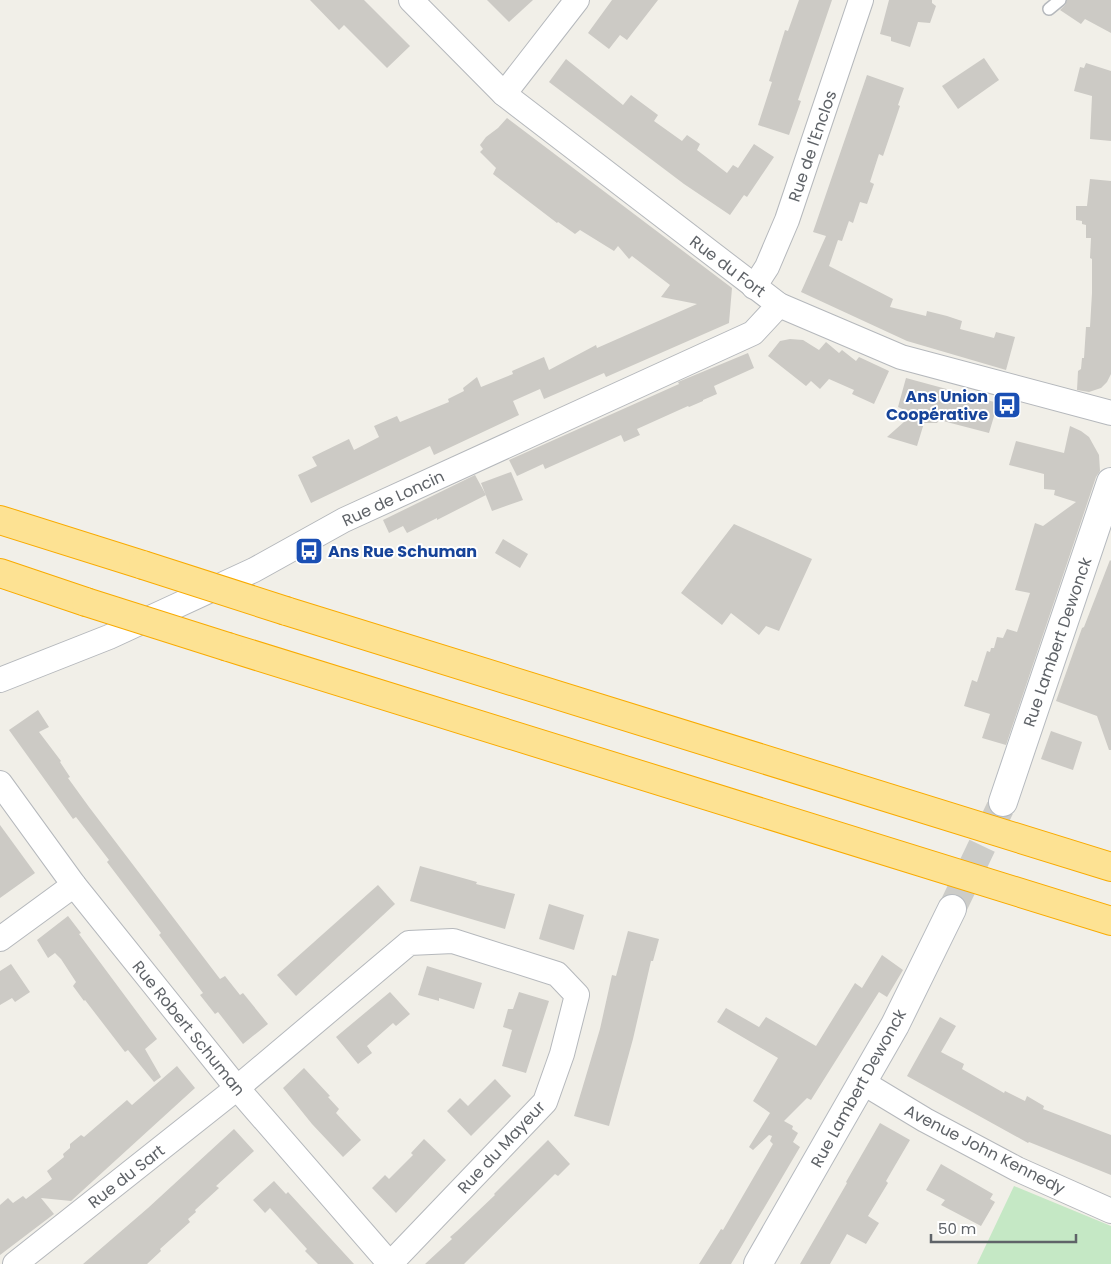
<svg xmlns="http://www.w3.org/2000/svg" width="1111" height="1264" font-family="Poppins,sans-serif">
  <rect width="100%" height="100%" fill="#f1efe8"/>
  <path fill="#c5e8c5" d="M1014 1186 1111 1226V1264H977Z"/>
  <g fill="#cccac5">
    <path d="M310 0H364L410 46 387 68 344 25 339 30Z"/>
    <path d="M487 0H533L509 22Z"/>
    <path d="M612 0H658L627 40 620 35 609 49 588 33Z"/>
    <path d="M799 0H832L798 100 801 101 789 135 758 125 772 82 769 81 785 30 788 31Z"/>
    <path d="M889 0H932V3L936 6 930 23 918 22 910 47 891 41V37L880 34Z"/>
    <path d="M1067 0H1111V33L1085 19 1081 24 1060 10 1065 5Z"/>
    <path d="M984 58 999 80 958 109 942 86Z"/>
    <path d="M566 59 623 105 631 95 658 115 654 121 682 141 687 135 700 144 697 150 727 173 733 165 738 168 754 144 774 157 747 197 744 195 730 215 684 184 549 82Z"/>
    <path d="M1086 63 1111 71V141L1090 139 1092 96 1074 91 1080 67 1084 68Z"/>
    <path d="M867 75 904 88 898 105 900 106 883 156 879 154 870 182 874 184 867 204 860 202 853 223 849 221 842 241 838 240 829 266 893 299 890 307 926 316 927 311 947 316 962 321 960 329 994 338 996 332 1015 337 1006 370 907 341 801 292 826 236 813 232Z"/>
    <path d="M507 118 732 288 729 323 606 377 604 373 544 399 540 389 513 401 519 415 434 455 430 446 311 503 298 475 317 466 312 457 349 439 354 450 379 437 374 426 397 416 400 422 449 402 448 399 464 391 463 388 477 377 481 387 513 374 512 371 544 357 549 370 596 345 597 348 697 304 661 297 670 285 632 256 629 259 618 246 614 251 580 230 575 234 558 222 557 223 493 174 496 168 480 152 483 149 480 145 486 137 498 128Z"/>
    <path d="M1090 179 1111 181V374L1107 382 1101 388 1089 392 1077 390 1078 371 1081 369 1082 358H1084L1086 327H1090L1092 293V259L1090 258 1091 238H1086V225L1082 224V221L1076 220V206H1087Z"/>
    <path d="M790 339 803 340 819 350 826 342 839 353 842 350 856 361 859 357 889 371 874 404 852 394 854 390 829 379 820 389 811 381 806 386 768 356 780 341Z"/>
    <path d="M748 353 754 368 714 386 717 394 703 400V401L689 407 688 406 637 429 640 435 624 442 621 435 545 469 543 464 517 476 509 460 679 384 678 382Z"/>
    <path d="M906 378 998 403 989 433 939 420 937 423H924L917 446 887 437 913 414 898 407Z"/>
    <path d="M1070 426 1081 431 1089 437 1099 455 1100 471 1096 477 1006 745 982 738 990 714 964 706 972 680 977 682 987 651 990 652 991 648H994L997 637 1003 638 1007 629 1017 632 1030 593 1015 590 1035 523 1043 526 1076 502 1054 495 1055 490 1044 489V474L1009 465 1016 441 1064 453Z"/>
    <path d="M511 472 523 500 492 511 481 483Z"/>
    <path d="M475 475 486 495 437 520V518L407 533 403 526 389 533 383 520Z"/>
    <path d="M734 524 812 559 779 631 766 626 759 635 731 613 722 625 681 593Z"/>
    <path d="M503 539 528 554 520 568 495 553Z"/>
    <path d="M1110 560 1111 561V750H1109L1097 716 1056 701 1082 628 1084 627Z"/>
    <path d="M38 710 49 727 39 732 61 761 60 762 70 777 68 778 89 807 220 979 225 976 240 995 243 993 268 1024 243 1044 218 1012 215 1014 200 995 203 993 159 935 161 933 107 862 109 860 76 817 73 819 9 730Z"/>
    <path d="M1051 731 1082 742 1073 770 1041 759Z"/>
    <path d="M0 825 35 873 0 898Z"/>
    <path d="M420 866 477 882 476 884 515 894 505 929 410 901Z"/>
    <path d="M378 885 395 904 296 996 277 975Z"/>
    <path d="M549 904 584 915 574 950 539 939Z"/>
    <path d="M68 916 81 933 79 934 157 1039 145 1049 161 1077 154 1082 128 1050 125 1052 85 1000 84 1001 73 986 76 982 61 959 55 953 48 958 37 940Z"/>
    <path d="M628 931 659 939 653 961H651L633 1039 609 1126 574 1116 600 1029 612 975 616 976Z"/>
    <path d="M882 955 903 970 887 997 879 992 811 1100 807 1098 784 1121 793 1126 792 1129 798 1133 793 1142 800 1147 744 1242 731 1264H699L721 1229 723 1230 773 1144 770 1141 772 1136 769 1135 753 1150 749 1147 770 1113 753 1101 778 1058 717 1022 726 1008 759 1027 766 1017 816 1046 855 983 862 988Z"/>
    <path d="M11 964 30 992 15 1002 12 998 0 1005V971Z"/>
    <path d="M427 966 482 983 474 1009 439 998V1001L418 995Z"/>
    <path d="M390 992 410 1014 396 1026 393 1023 367 1046 372 1053 358 1064 336 1037Z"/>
    <path d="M519 992 549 1001 526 1073 502 1066 512 1030 503 1027 508 1009H513Z"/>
    <path d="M940 1017 956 1026 941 1052 964 1064 962 1069 1004 1093 1005 1091 1025 1101 1027 1096 1044 1106 1043 1109 1111 1135V1175L1029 1142 1028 1143 907 1076Z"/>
    <path d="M177 1066 195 1088 71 1201 41 1198 54 1214 0 1255V1205L8 1198 13 1203 23 1196 26 1199 52 1179 47 1171 64 1157 63 1154 70 1148V1144L81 1135 84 1137 127 1100 132 1105Z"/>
    <path d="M304 1068 330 1096 328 1097 339 1109 336 1113 361 1140 343 1157 312 1124 283 1088Z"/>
    <path d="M495 1079 511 1096 471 1136 447 1111 460 1098 468 1106Z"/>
    <path d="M880 1123 910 1140 886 1181 888 1183 868 1216 879 1223 866 1244 847 1234 830 1264H800L847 1183 846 1182Z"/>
    <path d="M234 1129 254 1151 216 1186 219 1188 195 1210 196 1212 188 1219 190 1222 160 1249 161 1251 147 1264H83L148 1208Z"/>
    <path d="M424 1139 446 1160 396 1213 372 1188 385 1175 389 1179 413 1155 411 1153Z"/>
    <path d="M548 1140 570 1164 558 1176 555 1174 464 1264H425L452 1239 450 1237 457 1231 495 1195 494 1194Z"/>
    <path d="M941 1164 993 1194 990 1199 995 1202 981 1226 941 1205 945 1200 926 1190Z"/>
    <path d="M274 1181 286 1194 288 1192 354 1264H318L305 1251 307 1249 270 1208 265 1213 253 1200Z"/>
  </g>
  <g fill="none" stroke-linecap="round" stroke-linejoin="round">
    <path stroke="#ccccc8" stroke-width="28" stroke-dasharray="28 14" stroke-linecap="butt" d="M952 909 1003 802"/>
    <defs>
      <path id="lane" d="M1049 9 1060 0"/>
      <g id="street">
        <path d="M411 0 504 94 779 305 901 357 1111 413"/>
        <path d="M504 94 577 0"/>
        <path d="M754 287 767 267 787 220 861 0"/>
        <path d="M0 680 109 637 254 570 344 520 753 333 779 305"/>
        <path d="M0 783 74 885 237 1088 390 1264"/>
        <path d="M0 939 74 885"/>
        <path d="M862 1082 925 1120 1017 1169 1111 1211"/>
        <path d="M15 1264 237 1088 409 943 453 941 557 974 577 995 562 1054 545 1102 390 1264"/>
      </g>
      <g id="secondary">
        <path d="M1003 802 1111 482"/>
        <path d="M758 1264 895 1025 952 909"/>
      </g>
      <g id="highway">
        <path d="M0 520 143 565"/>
        <path d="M0 573 86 602"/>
        <path d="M286 611 1111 867"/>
        <path d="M228 647 1111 921"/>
      </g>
    </defs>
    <use href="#lane" stroke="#b5b8bc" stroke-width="14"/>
    <use href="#street" stroke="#b5b8bc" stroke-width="26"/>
    <use href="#secondary" stroke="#b6babf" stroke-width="30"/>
    <use href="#highway" stroke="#f9ab00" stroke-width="30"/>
    <use href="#lane" stroke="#fff" stroke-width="11"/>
    <use href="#street" stroke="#fff" stroke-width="24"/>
    <use href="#secondary" stroke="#fff" stroke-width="28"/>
    <use href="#highway" stroke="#fde293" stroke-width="28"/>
    <defs>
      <g id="highway-bridge">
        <path d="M143 565 286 611"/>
        <path d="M86 602 228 647"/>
      </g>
    </defs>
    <use href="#highway-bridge" stroke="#f9ab00" stroke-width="30" stroke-linecap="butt"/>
    <use href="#highway-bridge" stroke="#fde293" stroke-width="28"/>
  </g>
  <defs>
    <symbol id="bus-square" viewBox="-11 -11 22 22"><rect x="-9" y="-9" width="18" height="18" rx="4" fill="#1a4fb4" stroke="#fff"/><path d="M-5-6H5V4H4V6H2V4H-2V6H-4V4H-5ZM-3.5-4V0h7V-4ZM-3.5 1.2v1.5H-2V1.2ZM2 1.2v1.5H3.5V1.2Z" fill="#fff"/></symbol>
  </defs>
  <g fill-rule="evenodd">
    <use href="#bus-square" x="991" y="389" width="32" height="32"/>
    <use href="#bus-square" x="293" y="535" width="32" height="32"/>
  </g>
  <g text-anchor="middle" stroke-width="4" stroke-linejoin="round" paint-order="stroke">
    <g font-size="16" fill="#5f6368" stroke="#fff">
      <text transform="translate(812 146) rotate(-71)" y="6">Rue de l'Enclos</text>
      <text transform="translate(728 266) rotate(37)" y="6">Rue du Fort</text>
      <text transform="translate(393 498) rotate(-25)" y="6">Rue de Loncin</text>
      <text transform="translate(1057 642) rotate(-71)" y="6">Rue Lambert Dewonck</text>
      <text transform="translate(189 1028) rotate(51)" y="6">Rue Robert Schuman</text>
      <text transform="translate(858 1088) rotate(-61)" y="6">Rue Lambert Dewonck</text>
      <text transform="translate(501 1147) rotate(-47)" y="6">Rue du Mayeur</text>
      <text transform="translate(985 1149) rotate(27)" y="6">Avenue John Kennedy</text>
      <text transform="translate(126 1176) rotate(-38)" y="6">Rue du Sart</text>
    </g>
    <g font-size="16" font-weight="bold" fill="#164399" stroke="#fff" text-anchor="end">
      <text x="988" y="402">Ans Union<tspan x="988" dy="18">Coopérative</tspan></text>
      <text x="328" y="557" text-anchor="start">Ans Rue Schuman</text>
    </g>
  </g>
  <path d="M931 1234v8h145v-8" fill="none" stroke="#5f6368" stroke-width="2.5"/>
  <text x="938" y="1234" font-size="15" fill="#5f6368" stroke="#ffffff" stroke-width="4" paint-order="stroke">50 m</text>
</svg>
